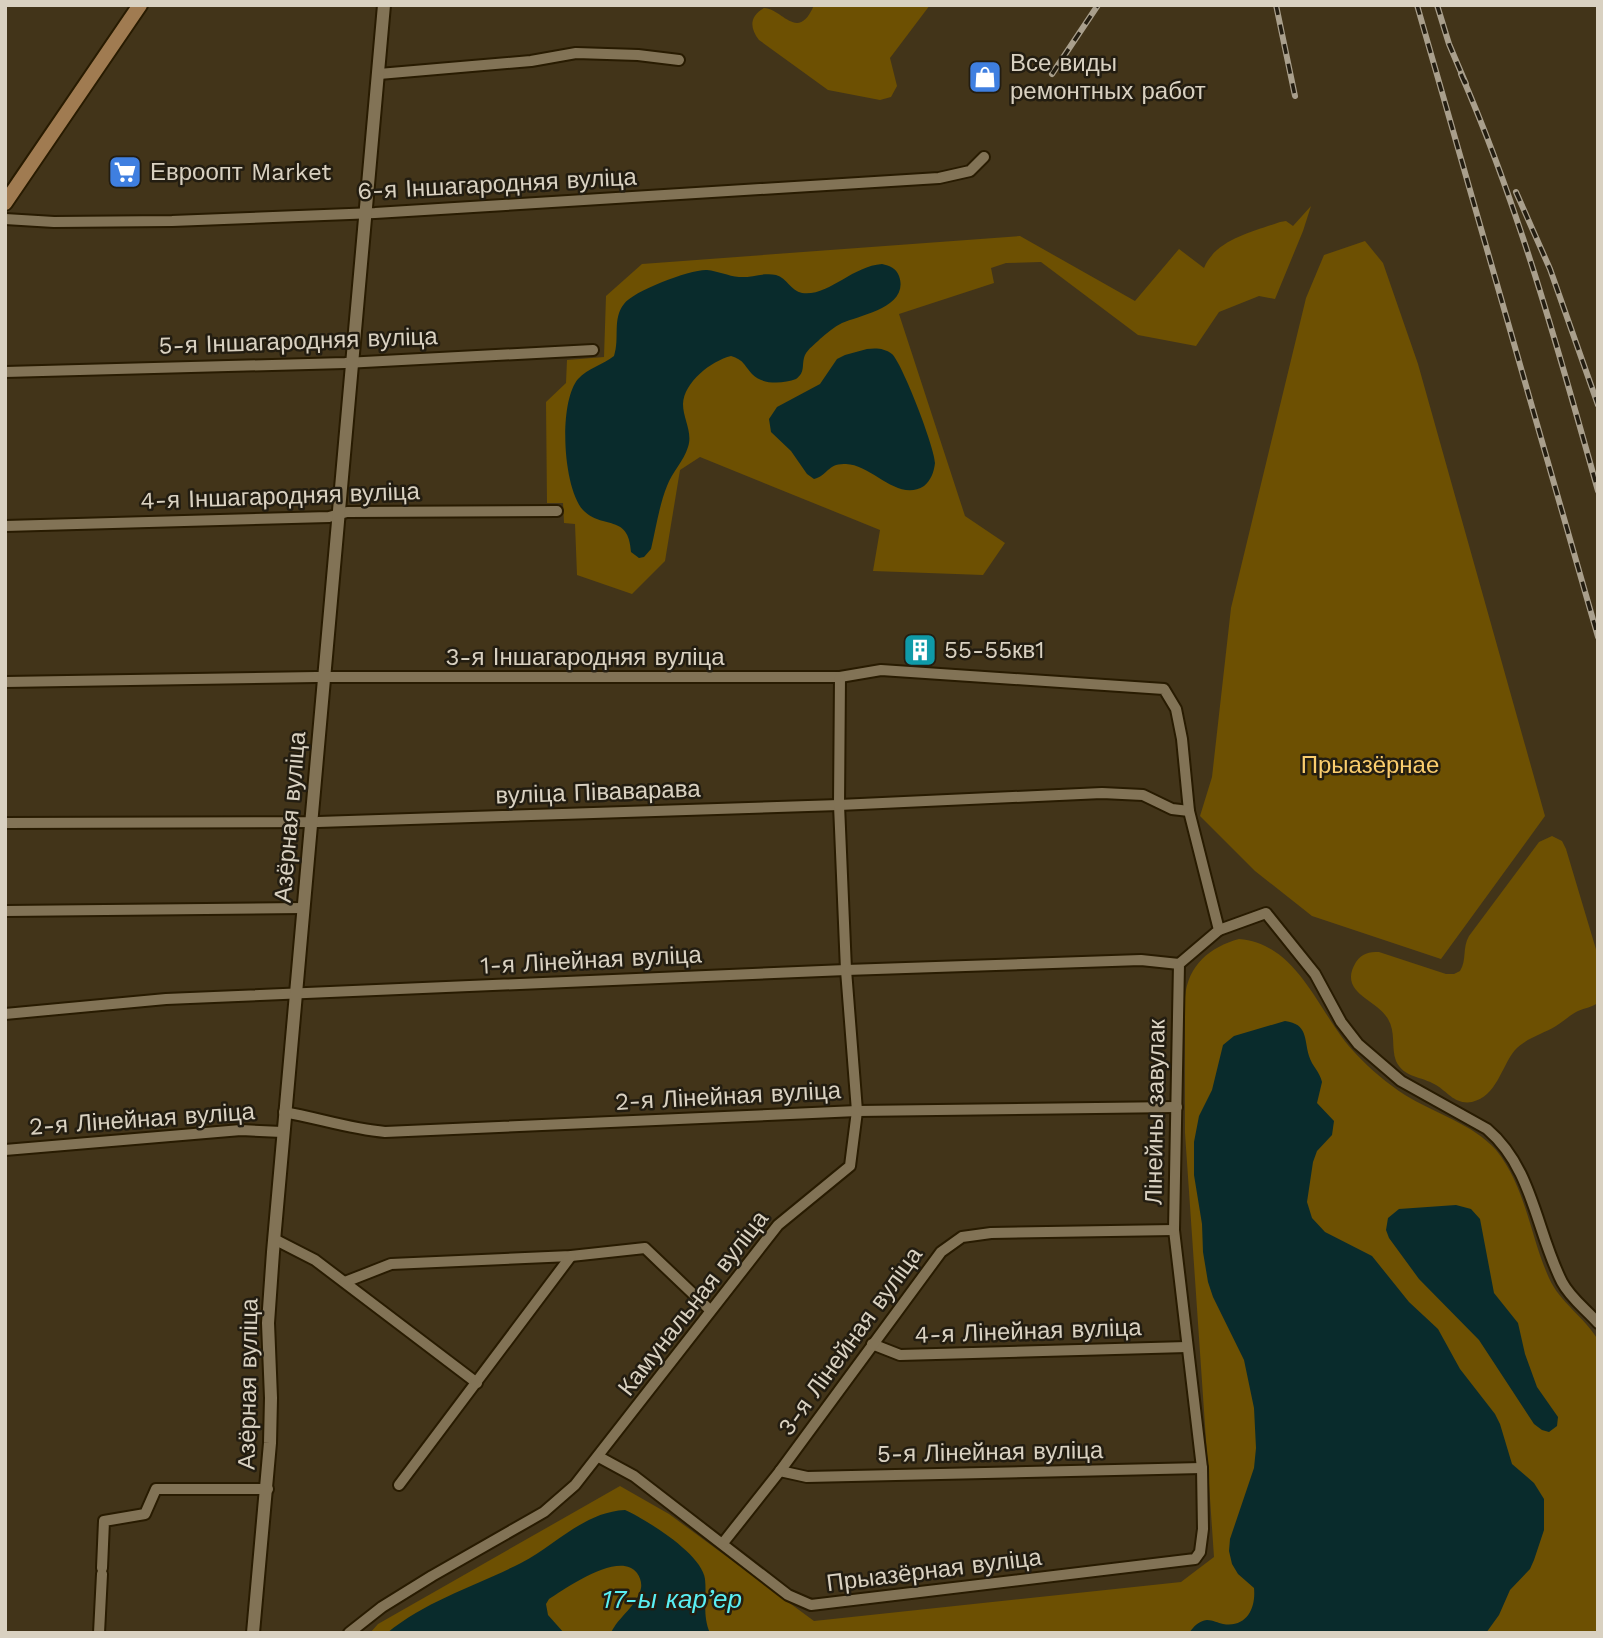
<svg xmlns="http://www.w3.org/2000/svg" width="1603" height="1638" font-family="'Work Sans',sans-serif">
  <rect width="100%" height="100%" fill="#423419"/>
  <g fill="#6d5002">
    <path d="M814 5H930L890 58 897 86 891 97 880 100 828 90 759 40C749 27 750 16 764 8 783 9 798 43 814 5Z"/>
    <path d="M1311 206 1303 231 1275 299 1259 296 1219 312 1196 346 1138 335 1041 262 1006 263 991 268 994 283 899 314 965 516 1005 543 983 575 873 571 880 530 700 457 680 470 665 561 632 594 577 575 575 524 564 523 563 503H547L546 402 566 383 567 360 604 357 606 296 642 264 1020 236 1135 301 1179 249 1204 268C1216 239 1253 232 1280 222L1286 221 1293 226Z"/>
    <path d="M1365 241 1383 263 1418 364 1545 816 1441 959 1312 916 1255 871 1200 816 1212 777 1231 608 1306 298 1324 255Z"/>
    <path d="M1552 836 1562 841 1566 849 1598 956V1003C1592 1007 1585 1008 1578 1011 1570 1015 1564 1021 1556 1026 1543 1034 1526 1038 1515 1050 1501 1067 1497 1096 1472 1102 1455 1105 1448 1092 1436 1085 1421 1076 1404 1078 1396 1061 1391 1048 1396 1032 1388 1019 1377 999 1337 993 1356 962 1362 953 1369 952 1379 952L1446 974H1454L1460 971C1467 960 1462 948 1469 936L1539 842Z"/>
    <path d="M1239 939C1300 944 1319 1016 1356 1054 1370 1069 1388 1084 1405 1095 1434 1113 1473 1124 1496 1150 1526 1187 1530 1236 1549 1278 1560 1303 1584 1316 1598 1340V1633H370L378 1624 620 1486 669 1514 814 1621 1181 1582 1214 1557 1185 1133V997C1188 965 1210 947 1239 939Z"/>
  </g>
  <g fill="#092b2c">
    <path d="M882 264C890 266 896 268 899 276 910 307 860 315 842 323 834 327 827 333 820 339 815 344 808 349 805 355 801 365 806 372 796 379 783 384 762 385 752 374 744 365 744 360 731 356 711 361 684 382 683 404 683 419 693 432 688 447 684 461 672 472 667 486 659 506 656 528 651 549L644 557 639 558 631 552C629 513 602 530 583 510 563 488 558 403 578 379 588 368 603 365 614 356 620 338 612 319 624 304 633 291 691 269 707 270 718 271 728 276 739 277 751 278 764 272 776 275 787 278 791 291 802 293 828 297 852 266 882 264Z"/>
    <path d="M867 349C876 348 884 348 892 354 902 363 935 448 935 463 934 472 931 480 924 486 898 503 873 465 846 464 827 463 829 475 814 479L807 474 791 451 771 432 769 419 777 407 820 384 837 359 845 355Z"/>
    <path d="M1285 1021C1308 1024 1304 1039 1309 1056 1312 1066 1320 1072 1322 1082L1317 1103 1334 1121 1332 1135 1317 1151 1313 1162 1307 1202 1312 1218 1325 1232 1372 1256 1409 1302 1438 1329 1460 1369 1495 1414 1500 1424 1512 1464 1534 1483 1544 1499V1530L1534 1560 1530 1569 1510 1590 1499 1615 1486 1633H1189C1194 1626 1199 1621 1207 1620 1213 1620 1218 1623 1223 1624 1247 1628 1256 1608 1254 1588L1238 1574 1232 1564 1229 1551 1230 1539 1254 1468 1256 1448 1254 1408 1244 1360 1213 1297 1208 1282 1203 1252 1202 1224 1194 1175V1142L1199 1116 1212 1090 1223 1045 1234 1036Z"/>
    <path d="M1456 1205 1471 1209 1480 1219 1494 1293 1518 1323 1525 1354 1537 1387 1558 1417 1557 1426 1549 1432 1542 1430 1534 1424 1479 1340 1419 1279 1389 1238 1386 1230 1388 1218 1399 1209Z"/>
    <path d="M625 1510C647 1520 702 1554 705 1579 707 1598 702 1615 710 1633H611C618 1617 638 1605 641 1588 642 1583 640 1577 637 1573 620 1550 566 1588 549 1599L546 1604 548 1615 564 1633H387C427 1600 476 1586 521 1563 556 1545 584 1512 625 1510Z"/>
  </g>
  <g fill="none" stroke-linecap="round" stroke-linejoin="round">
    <defs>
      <g id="minor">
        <path d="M379 74 531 61 576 53 638 55 679 60"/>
        <path d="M5 219 54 222 172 221 375 213 939 178 970 171 984 157"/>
        <path d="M5 372 345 363 593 350"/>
        <path d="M5 526 329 517 347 512 557 511"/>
        <path d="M5 682 316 677H840L881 670 1164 689 1176 709 1182 739 1189 811 1219 930 1179 964 1174 1230 1202 1468 1203 1529 1200 1552 1195 1559 811 1605 788 1595 634 1476 599 1457"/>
        <path d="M5 823 318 822 839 805 1102 793 1143 795 1172 809 1189 811"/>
        <path d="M5 911 303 908"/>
        <path d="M1219 930 1266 913 1315 974 1341 1022 1358 1044 1401 1081 1487 1129C1533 1168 1536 1231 1562 1282 1571 1299 1586 1309 1598 1323"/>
        <path d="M5 1014 166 999 846 970 1141 960 1179 964"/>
        <path d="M284 1112C318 1118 350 1129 385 1132L857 1111 1177 1107"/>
        <path d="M5 1150 241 1130 282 1132"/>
        <path d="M274 1239 315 1260 477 1383"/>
        <path d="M345 1282 391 1264 571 1256 645 1248 710 1310"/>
        <path d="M872 1344 900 1355 1187 1347"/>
        <path d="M780 1471 807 1477 1202 1468"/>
        <path d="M399 1485 571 1256"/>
        <path d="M723 1543 780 1471 941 1252 962 1237 991 1233 1174 1230"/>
        <path d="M102 1568 104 1521 145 1514 156 1489H268"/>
        <path d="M99 1633 102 1574"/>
        <path d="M349 1633 382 1607 432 1576 544 1512 575 1485 778 1225 850 1166 857 1111 846 970 839 805 840 677"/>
      </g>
      <path id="tertiary" d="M253 1633 270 1443 271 1398 268 1323 273 1252 384 5"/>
      <path id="secondary" d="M5 203 140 5"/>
    </defs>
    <use href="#minor" stroke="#281b01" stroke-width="14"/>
    <use href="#tertiary" stroke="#281b01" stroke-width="16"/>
    <use href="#secondary" stroke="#281b01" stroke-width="18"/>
    <use href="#minor" stroke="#827356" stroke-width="10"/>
    <use href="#tertiary" stroke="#827356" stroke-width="12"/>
    <use href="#secondary" stroke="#a07b51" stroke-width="14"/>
    <defs>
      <g id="rail">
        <path d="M1276 5 1295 96"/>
        <path d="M1417 5 1598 637"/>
        <path d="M1437 5 1449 44 1466 84"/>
        <path d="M1052 74 1098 5"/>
        <path d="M1461 74C1519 207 1559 352 1598 491"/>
        <path d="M1516 192 1550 269 1598 405"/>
      </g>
    </defs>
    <use href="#rail" stroke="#a99f8c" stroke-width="6"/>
    <use href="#rail" stroke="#231d11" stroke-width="3.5" stroke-dasharray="10" stroke-linecap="butt"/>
  </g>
  <defs>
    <symbol id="shop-square" viewBox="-11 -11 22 22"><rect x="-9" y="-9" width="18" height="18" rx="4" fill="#3f7fe0" stroke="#231d11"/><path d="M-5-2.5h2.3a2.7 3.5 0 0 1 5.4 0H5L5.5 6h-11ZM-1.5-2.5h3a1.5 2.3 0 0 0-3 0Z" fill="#fff"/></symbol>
    <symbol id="supermarket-square" viewBox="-11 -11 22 22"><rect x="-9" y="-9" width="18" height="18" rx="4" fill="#3f7fe0" stroke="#231d11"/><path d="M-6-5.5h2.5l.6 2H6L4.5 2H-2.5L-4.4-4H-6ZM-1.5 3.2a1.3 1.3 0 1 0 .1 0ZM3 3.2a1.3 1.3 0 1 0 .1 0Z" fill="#fff"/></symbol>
    <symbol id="building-square" viewBox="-11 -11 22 22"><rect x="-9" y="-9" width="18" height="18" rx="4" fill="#0f9aa8" stroke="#231d11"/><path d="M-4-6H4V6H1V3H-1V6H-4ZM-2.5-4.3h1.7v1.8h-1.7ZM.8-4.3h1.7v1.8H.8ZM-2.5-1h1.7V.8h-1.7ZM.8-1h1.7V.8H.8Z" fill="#fff"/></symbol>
  </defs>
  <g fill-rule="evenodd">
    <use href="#shop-square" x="966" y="58" width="38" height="38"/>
    <use href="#supermarket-square" x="106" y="153" width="38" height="38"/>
    <use href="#building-square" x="901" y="631" width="38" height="38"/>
  </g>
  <g text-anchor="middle" stroke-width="5" stroke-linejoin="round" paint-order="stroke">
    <g font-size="24" fill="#d9d1c1" stroke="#231d11" text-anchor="start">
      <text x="1010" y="71">Все виды<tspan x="1010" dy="28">ремонтных работ</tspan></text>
      <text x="150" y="180">Евроопт Market</text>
      <text x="944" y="658">55-55кв1</text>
    </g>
    <g font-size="24" fill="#d9d1c1" stroke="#231d11">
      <text transform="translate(497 184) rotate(-3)" y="8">6-я Іншагародняя вуліца</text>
      <text transform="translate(298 341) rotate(-2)" y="8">5-я Іншагародняя вуліца</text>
      <text transform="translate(280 496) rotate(-2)" y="8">4-я Іншагародняя вуліца</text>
      <text x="585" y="665">3-я Іншагародняя вуліца</text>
      <text transform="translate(598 792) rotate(-2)" y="8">вуліца Піваварава</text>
      <text transform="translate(290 817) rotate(-85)" y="8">Азёрная вуліца</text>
      <text transform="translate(591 960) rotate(-3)" y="8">1-я Лінейная вуліца</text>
      <text transform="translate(728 1096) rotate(-3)" y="8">2-я Лінейная вуліца</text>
      <text transform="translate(1155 1112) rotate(-89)" y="8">Лінейны завулак</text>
      <text transform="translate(142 1119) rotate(-4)" y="8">2-я Лінейная вуліца</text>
      <text transform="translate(693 1303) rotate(-52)" y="8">Камунальная вуліца</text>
      <text transform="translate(1028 1331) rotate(-2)" y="8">4-я Лінейная вуліца</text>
      <text transform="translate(850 1341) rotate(-54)" y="8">3-я Лінейная вуліца</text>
      <text transform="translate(248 1384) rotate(-89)" y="8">Азёрная вуліца</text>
      <text transform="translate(990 1452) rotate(-1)" y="8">5-я Лінейная вуліца</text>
      <text transform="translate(934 1570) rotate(-7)" y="8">Прыазёрная вуліца</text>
    </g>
    <g font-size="24" fill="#fbcd6d" stroke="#231d11">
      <text x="1370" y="773">Прыазёрнае</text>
    </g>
    <g font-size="26" font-style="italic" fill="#59eff3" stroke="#231d11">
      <text x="672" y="1608">17-ы кар’ер</text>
    </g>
  </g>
  <rect width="1603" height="1638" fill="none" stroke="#d9d1c1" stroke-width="14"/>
</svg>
